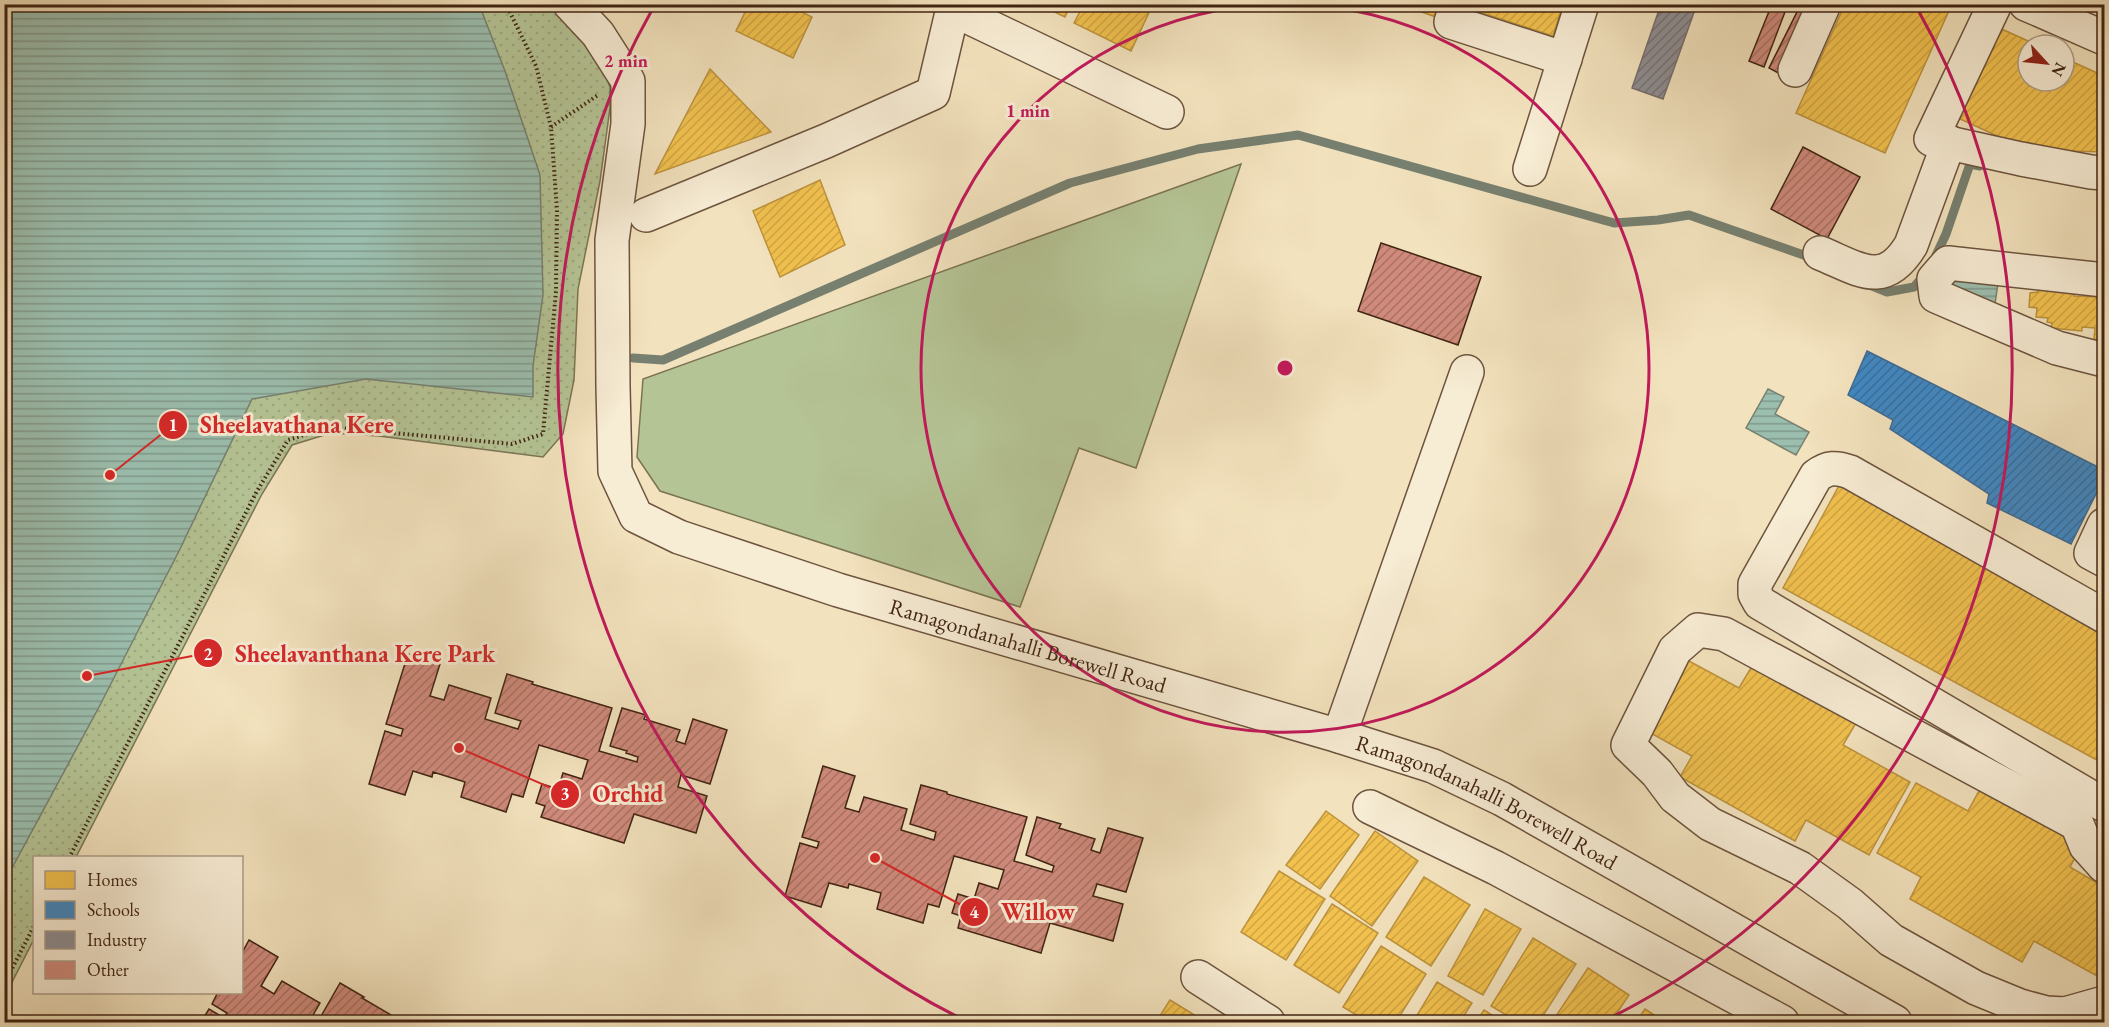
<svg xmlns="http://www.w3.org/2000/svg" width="2109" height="1027" font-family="'EB Garamond',serif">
  <defs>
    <pattern id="park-dots" width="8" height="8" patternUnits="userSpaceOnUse" patternTransform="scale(1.5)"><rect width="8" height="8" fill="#b5c495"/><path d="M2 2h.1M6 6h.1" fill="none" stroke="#9da880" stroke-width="1.8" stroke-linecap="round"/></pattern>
    <pattern id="water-rules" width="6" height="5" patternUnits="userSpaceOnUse" patternTransform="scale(1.5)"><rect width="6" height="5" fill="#9bbeae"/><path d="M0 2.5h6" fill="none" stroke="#809a8c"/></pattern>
    <pattern id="homes-hatch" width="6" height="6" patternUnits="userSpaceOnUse" patternTransform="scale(1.5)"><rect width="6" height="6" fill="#f2c14e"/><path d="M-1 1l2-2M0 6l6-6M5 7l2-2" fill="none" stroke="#d1a643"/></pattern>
    <pattern id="schools-hatch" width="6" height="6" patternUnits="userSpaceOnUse" patternTransform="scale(1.5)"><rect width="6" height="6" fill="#3f88c5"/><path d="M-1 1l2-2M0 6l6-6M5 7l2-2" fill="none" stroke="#366f9f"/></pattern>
    <pattern id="industry-hatch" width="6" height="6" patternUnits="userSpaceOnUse" patternTransform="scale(1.5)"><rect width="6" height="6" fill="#8d8d92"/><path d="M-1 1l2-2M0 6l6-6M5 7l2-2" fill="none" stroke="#757376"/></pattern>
    <pattern id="building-hatch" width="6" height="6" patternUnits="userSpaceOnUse" patternTransform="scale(1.5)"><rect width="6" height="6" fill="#cf8a7b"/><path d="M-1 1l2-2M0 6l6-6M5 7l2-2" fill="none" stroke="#aa7164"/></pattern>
  </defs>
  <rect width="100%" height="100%" fill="#f2e2bd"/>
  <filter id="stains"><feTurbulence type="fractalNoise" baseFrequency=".00333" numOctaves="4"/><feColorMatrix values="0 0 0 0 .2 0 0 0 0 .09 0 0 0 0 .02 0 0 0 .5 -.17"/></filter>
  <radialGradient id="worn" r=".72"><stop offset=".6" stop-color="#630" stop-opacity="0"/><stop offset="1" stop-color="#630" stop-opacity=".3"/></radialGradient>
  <path fill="#b5c495" stroke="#7b7454" stroke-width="1.5" d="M1241 164 1136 468 1079 448 1020 607 660 491 637 457 643 379Z"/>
  <path fill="url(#park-dots)" stroke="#7b7454" stroke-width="1.5" d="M5 5H554L596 51 610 87V108L600 181 578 289 574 380 563 434 543 457 379 436 331 433 292 445 262 494 76 857 34 858V939L5 996Z"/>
  <g fill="url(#water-rules)" stroke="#778070" stroke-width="1.5">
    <path d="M5 4 477 5 482 12 505 71 540 175 543 295 533 366V397L366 379 252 399 179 551 99 707 5 881Z"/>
    <path d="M1953 270 1999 276 1995 304 1950 298Z"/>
    <path d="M1768 389 1784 397 1775 414 1809 432 1796 455 1746 428Z"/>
  </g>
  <g fill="url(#homes-hatch)" stroke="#bd923c" stroke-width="1.5">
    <path d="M749 4H786L812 17 793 58 736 31Z"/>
    <path d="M1038 4H1071L1065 17Z"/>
    <path d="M1084 4H1153L1131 51 1074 23Z"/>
    <path d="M1398 4H1444L1439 18Z"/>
    <path d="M1468 4H1563L1553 36 1467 8Z"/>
    <path d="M1845 4H1952L1885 153 1796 113Z"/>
    <path d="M1995 26 2037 45H2028V81H2064V58L2104 76V152L2028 150 1949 114Z"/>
    <path d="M710 69 771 132 655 174Z"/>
    <path d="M820 180 845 245 780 277 753 211Z"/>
    <path d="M2038 289 2074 293V296L2104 297V340L2094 339 2095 328 2082 327V331L2051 328 2052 323 2047 322 2048 318 2036 317 2037 308 2029 307 2030 293 2038 292Z"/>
    <path d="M1840 484 2104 629V764L1783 588Z"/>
    <path d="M1687 660 1739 688 1752 666 1856 723 1843 745 1910 782 1869 855 1806 820 1795 841 1680 777 1692 756 1647 731Z"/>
    <path d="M1916 783 1968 811 1980 789 2082 846 2070 867 2104 887V962L2097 976 2034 941 2022 962 1910 899 1921 877 1877 853Z"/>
    <path d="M1326 811 1359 835 1320 889 1286 865Z"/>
    <path d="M1375 831 1418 861 1372 926 1330 896Z"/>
    <path d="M1279 871 1325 899 1286 960 1241 932Z"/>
    <path d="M1424 877 1470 905 1431 966 1386 937Z"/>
    <path d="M1332 904 1378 933 1339 993 1294 965Z"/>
    <path d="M1485 909 1521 929 1483 995 1448 976Z"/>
    <path d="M1533 938 1576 964 1539 1022H1518L1491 1006Z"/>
    <path d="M1381 946 1426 974 1396 1022H1368L1343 1007Z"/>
    <path d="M1588 968 1629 995 1611 1022H1552Z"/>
    <path d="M1437 982 1472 1003 1460 1022H1413Z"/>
    <path d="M1170 1000 1201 1019 1199 1022H1156Z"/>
    <path d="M1645 1009 1665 1022H1636Z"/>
    <path d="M1484 1010 1503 1022H1476Z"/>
  </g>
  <path fill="url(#schools-hatch)" stroke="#406a90" stroke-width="1.5" d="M1867 351 2104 470V478L2071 544 1987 503 1989 494 1890 429 1893 420 1848 395Z"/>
  <path fill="url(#industry-hatch)" stroke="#766e6c" stroke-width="1.5" d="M1661 4H1697L1663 99 1632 88Z"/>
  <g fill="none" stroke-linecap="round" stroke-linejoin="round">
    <g stroke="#778070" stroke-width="9">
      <path d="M1933 262 1946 234 1970 164 1980 166"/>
      <path d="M1867 284 1887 292 1914 287 1926 273"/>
      <path d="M633 358 663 360 1070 183 1198 149 1298 135 1614 223 1658 220 1689 215 1815 259"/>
    </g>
  </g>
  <g fill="url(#building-hatch)" stroke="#412413" stroke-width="1.5">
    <path d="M1772 4H1788L1764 67 1749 61Z"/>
    <path d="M1801 4H1821L1784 76 1769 68Z"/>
    <path d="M1803 147 1860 177 1827 239 1771 209Z"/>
    <path d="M1381 243 1481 277 1458 345 1358 311Z"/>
    <path d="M408 654 440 664 430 696 444 700 449 685 491 698 485 719 518 729 521 721 495 713 507 674 533 682 532 684 612 708 599 751 637 762 638 757 626 753 627 751 610 746 622 708 646 715 644 719 680 730 676 741 685 744 693 719 727 730 710 784 681 775 678 787 707 796 696 833 634 814 624 843 541 817 545 806 536 803 542 784 558 789 563 773 582 779 588 760 539 745 523 797 512 794 506 812 461 797 465 782 433 772 432 777 413 771 405 795 369 784 385 731 401 736 403 729 386 724Z"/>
    <path d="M823 766 855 776 845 808 859 812 864 797 907 809 901 830 934 840 936 832 910 824 921 785 947 792V794L1027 817 1014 861 1052 872 1054 866 1026 855 1037 817 1061 824 1059 828 1095 839 1091 850 1100 853 1108 828 1143 838 1126 892 1097 884 1093 896 1123 904 1113 941 1050 923 1041 953 958 928 961 916 952 913 958 894 974 899 979 883 998 889 1004 870 954 856 939 907 928 904 923 923 877 909 881 893 849 884 848 888 829 883 821 907 785 896 800 843 817 848 819 842 802 837Z"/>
    <path d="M249 940 278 957 261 986 274 994 282 981 320 1003 309 1022H310H201L209 1009 224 1018 227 1013 212 1004 218 992H242V953Z"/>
    <path d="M340 983 364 997 362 998 403 1022H327L320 1018Z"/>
  </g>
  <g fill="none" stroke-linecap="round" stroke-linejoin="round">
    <defs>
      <g id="minor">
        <path id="s1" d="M570 4 598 34 628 81V124L612 240 613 387 615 471 636 516 679 537 838 590 1339 736 1433 766 1502 799 1895 1022"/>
        <path d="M1457 4 1451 22 1565 59"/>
        <path d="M1995 4 1931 139 2021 159 2091 172 2104 173"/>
        <path d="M2026 4 2104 38"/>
        <path d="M952 9 1167 112"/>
        <path d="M1795 70 1824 4"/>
        <path d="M1530 169 1582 4"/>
        <path d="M646 215 826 141 933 93 954 4"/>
        <path d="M1820 253C1859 269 1884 290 1911 245L1949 142"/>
        <path d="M2104 280 1948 263 1934 279 1936 296 2057 348 2104 360"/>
        <path d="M2104 525 2091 553 2104 560"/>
        <path d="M2104 616 1850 472C1836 467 1828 467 1816 476L1755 584V594L1760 603 2104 805"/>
        <path d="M1339 736 1467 372"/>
        <path d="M1370 807 1496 868 1782 1022"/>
        <path d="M1198 977 1268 1022"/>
        <path d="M2065 1014 2104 1003"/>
        <path d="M2074 1022 2065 1014 2046 1013 2020 1006 1976 988 1891 940 1850 904 1800 868 1710 824 1675 797 1657 773 1628 745 1675 650 1698 630 1724 634 2077 824 2086 846 2104 866"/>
      </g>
    </defs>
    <use href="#minor" stroke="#6d543e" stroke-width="36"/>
    <g stroke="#412413" stroke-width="4" stroke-dasharray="1.5 3" stroke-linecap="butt">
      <path d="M551 127 598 95"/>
      <path d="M69 858 257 491 288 440 330 427 512 444 543 434 556 291 557 210 551 127 536 66 506 4"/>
      <path d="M4 984 34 926"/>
    </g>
    <use href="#minor" stroke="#f7ecd4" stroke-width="33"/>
  </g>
  <g fill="none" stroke="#c2185b" stroke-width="3">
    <path d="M1307 5A364 364 0 1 1 1263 5"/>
    <path d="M966 1021A727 727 0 0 1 652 10M1918 10A727 727 0 0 1 1604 1021"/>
  </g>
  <g text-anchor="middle" stroke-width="6" stroke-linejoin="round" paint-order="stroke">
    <g font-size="22" fill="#412413" stroke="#f7ecd4">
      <text dy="8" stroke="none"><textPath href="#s1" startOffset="951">Ramagondanahalli Borewell Road</textPath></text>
      <text dy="8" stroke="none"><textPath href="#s1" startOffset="1437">Ramagondanahalli Borewell Road</textPath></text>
    </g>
  </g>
  <circle cx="1285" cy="368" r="9" fill="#c2185b" stroke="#f7ecd4" stroke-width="3"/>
  <g font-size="18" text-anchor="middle" font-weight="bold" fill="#c2185b" stroke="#f7ecd4" stroke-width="6" stroke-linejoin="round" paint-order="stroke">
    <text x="626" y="67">2 min</text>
    <text x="1028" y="117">1 min</text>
  </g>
  <path fill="none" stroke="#d62828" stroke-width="2" d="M110 475L173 425M87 676L208 653M459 748L565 794M875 858L974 912"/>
  <g fill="#d62828" stroke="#f7ecd4" stroke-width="2">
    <circle cx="110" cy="475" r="6"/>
    <circle cx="87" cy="676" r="6"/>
    <circle cx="459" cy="748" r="6"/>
    <circle cx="875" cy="858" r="6"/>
    <circle cx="173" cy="425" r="15"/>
    <circle cx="208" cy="653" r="15"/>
    <circle cx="565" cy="794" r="15"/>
    <circle cx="974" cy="912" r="15"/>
  </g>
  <g font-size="18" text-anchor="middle" font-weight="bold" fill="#fff">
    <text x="173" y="431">1</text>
    <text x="208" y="660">2</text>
    <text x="565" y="800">3</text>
    <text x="974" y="918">4</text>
  </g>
  <g font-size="24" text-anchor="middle" font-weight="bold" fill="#d62828" stroke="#f7ecd4" stroke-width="6" stroke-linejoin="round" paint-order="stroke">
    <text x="297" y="433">Sheelavathana Kere</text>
    <text x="365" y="662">Sheelavanthana Kere Park</text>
    <text x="628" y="802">Orchid</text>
    <text x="1038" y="920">Willow</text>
  </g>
  <rect width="2109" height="1027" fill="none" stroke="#f2e2bd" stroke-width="24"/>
  <rect x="6" y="6" width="2097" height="1015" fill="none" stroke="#412413" stroke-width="3"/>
  <rect x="12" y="12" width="2085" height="1003" fill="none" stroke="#412413" stroke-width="1.5"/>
  <rect x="33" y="856" width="210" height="138" fill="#f7ecd4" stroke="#ae9c87" stroke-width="1.5"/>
  <rect x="45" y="871" width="30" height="18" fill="#f2c14e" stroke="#ae9c87" stroke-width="1.5"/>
  <text x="87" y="886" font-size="18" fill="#412413">Homes</text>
  <rect x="45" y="901" width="30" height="18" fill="#3f88c5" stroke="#ae9c87" stroke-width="1.5"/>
  <text x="87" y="916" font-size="18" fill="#412413">Schools</text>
  <rect x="45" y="931" width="30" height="18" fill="#8d8d92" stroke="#ae9c87" stroke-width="1.5"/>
  <text x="87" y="946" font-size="18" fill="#412413">Industry</text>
  <rect x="45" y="961" width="30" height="18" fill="#cf8a7b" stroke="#ae9c87" stroke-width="1.5"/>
  <text x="87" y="976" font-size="18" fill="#412413">Other</text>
  <g transform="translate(2046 63) rotate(117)"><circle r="28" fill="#f7ecd4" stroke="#ae9c87" stroke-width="1.5"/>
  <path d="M0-4.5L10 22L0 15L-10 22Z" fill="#8f2418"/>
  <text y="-9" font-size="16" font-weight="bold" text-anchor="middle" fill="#412413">N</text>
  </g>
  <rect width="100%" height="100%" filter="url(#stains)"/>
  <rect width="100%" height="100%" fill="url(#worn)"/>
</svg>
